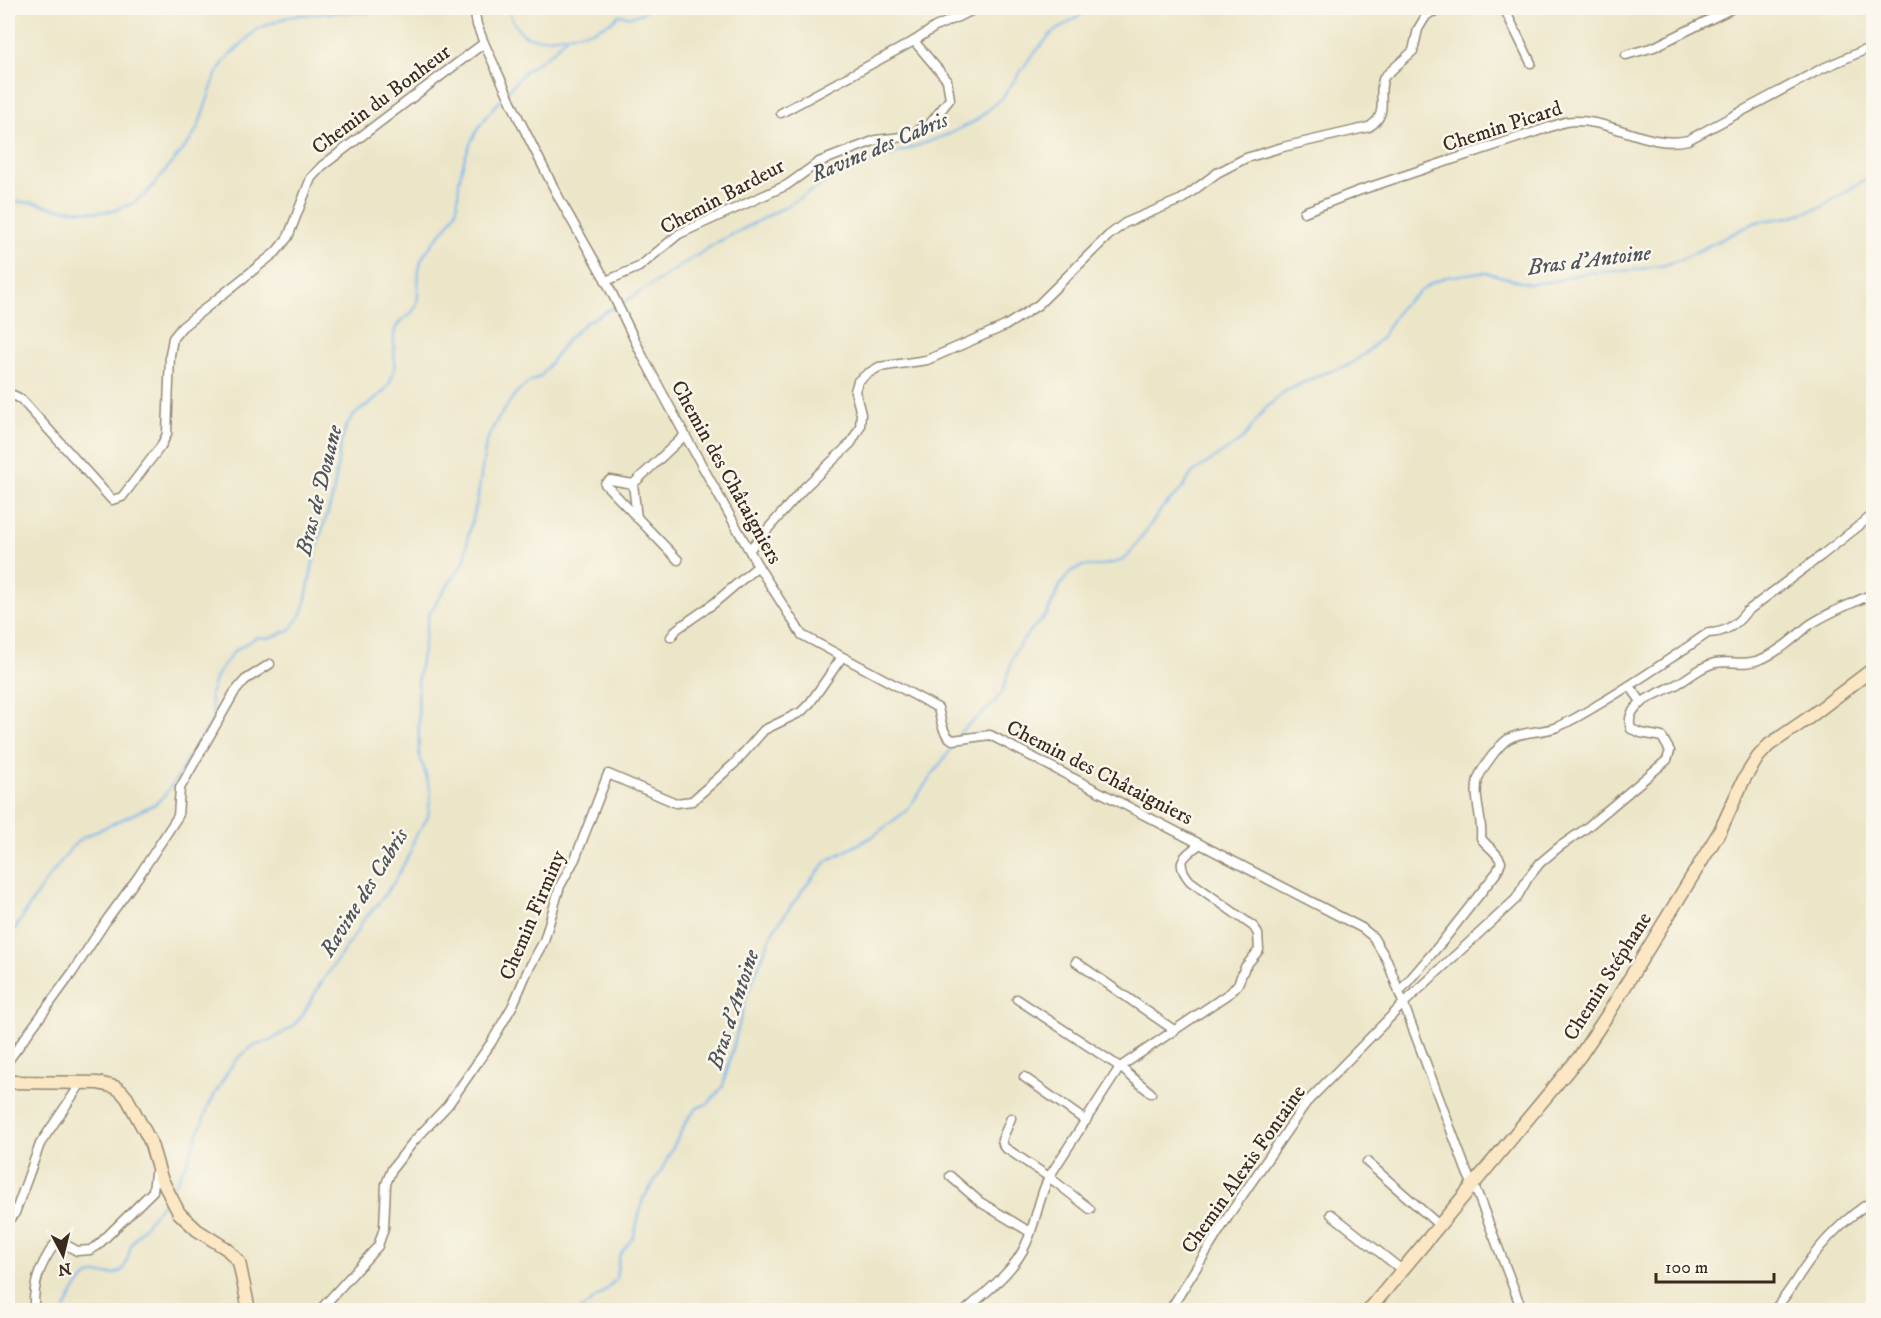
<svg xmlns="http://www.w3.org/2000/svg" width="1881" height="1318" font-family="'IM FELL DW Pica',serif">
  <rect width="100%" height="100%" fill="#fbf7ec"/>
  <filter id="ink" filterUnits="userSpaceOnUse"><feTurbulence type="fractalNoise" baseFrequency=".0167" numOctaves="2"/><feDisplacementMap in="SourceGraphic" scale="12" xChannelSelector="R" yChannelSelector="G"/><feConvolveMatrix kernelMatrix="1 2 1 2 8 2 1 2 1" color-interpolation-filters="sRGB"/></filter>
  <filter id="wash" filterUnits="userSpaceOnUse"><feTurbulence type="fractalNoise" baseFrequency=".008" numOctaves="4" result="noise"/><feDisplacementMap in="SourceGraphic" scale="24" xChannelSelector="R" yChannelSelector="G"/><feGaussianBlur stdDeviation="1.35" result="paint"/><feColorMatrix in="noise" values="0 0 0 0 0 0 0 0 0 0 0 0 0 0 0 0 0 1.4 0 .05"/><feComposite in="paint" operator="in"/></filter>
  <g filter="url(#wash)">
    <rect width="100%" height="100%" fill="#ece6c9"/>
    <g fill="none" stroke-linecap="round" stroke-linejoin="round">
      <g stroke="#7bb7ed" stroke-width="2">
        <path d="M508 8C519 45 535 40 568 35"/>
        <path d="M508 91 524 72 552 52 568 35 592 31 611 22 619 15C631 18 641 15 650 8"/>
        <path d="M8 201 37 203 53 208 96 212 113 211 131 204 146 194 190 141 198 127 216 75 226 59 257 29 285 18 300 15 343 12 366 13 383 8"/>
        <path d="M623 303 716 243 785 207 841 173 947 135 975 121 1003 97 1030 58 1052 33 1092 8"/>
        <path d="M959 736 961 731 990 707 1002 693 1015 651 1029 632 1047 614 1060 586 1070 572 1083 566H1097L1118 562 1128 556 1163 507 1182 489 1192 473 1243 439 1264 410 1284 392 1319 375 1347 366 1365 354 1382 337 1401 306 1430 284 1446 277 1474 273H1488L1529 284 1555 281 1584 273 1634 270 1665 265 1682 259 1756 222 1789 217 1820 208 1861 182 1874 177"/>
        <path d="M8 940 40 889 72 847 82 838 155 804 164 796 177 778 189 755 212 722 213 716 210 695 216 676 234 651 257 637 269 638 290 630 303 612C308 593 310 574 315 554 319 534 329 514 333 494 338 471 337 449 346 427 355 405 386 402 393 374 397 361 393 347 394 334 397 317 411 319 416 306 421 293 415 271 423 257 431 241 448 229 455 213 460 202 457 189 460 177 466 145 481 118 505 96"/>
        <path d="M172 1189 187 1162 209 1105 228 1071 236 1060 253 1046 270 1041 292 1027 302 1016 321 983 359 929 360 924 378 904 394 882 410 853 414 839 428 817 431 792 419 753 418 678 429 613 465 560 468 536 477 502 486 443 494 425 516 393 528 383 541 376 567 340 585 323 614 307"/>
        <path d="M65 1310C70 1298 79 1279 92 1275 103 1271 114 1279 123 1269 129 1261 128 1251 132 1243 142 1227 156 1214 166 1199"/>
        <path d="M580 1310 602 1294 616 1279 619 1256 634 1236 643 1199 660 1173 687 1120 697 1108 709 1103 723 1086 747 994 773 931 805 887 827 861 872 837 906 811 954 745"/>
      </g>
    </g>
  </g>
  <g filter="url(#ink)">
    <g fill="none" stroke-linecap="round" stroke-linejoin="round">
      <defs>
        <g id="street">
          <path d="M474 8 477 25 484 43 519 119 559 198 606 281 643 357 685 435 758 566 802 635 938 708C941 719 942 735 953 740L990 735 1362 928 1373 937 1387 960 1468 1175 1478 1195 1522 1310"/>
          <path d="M1504 8 1531 63"/>
          <path d="M1626 55 1654 47 1733 8"/>
          <path d="M781 113 914 41"/>
          <path d="M1304 212 1358 191 1565 122C1608 115 1646 150 1688 140L1821 69 1874 46"/>
          <path d="M606 281 639 267 679 234 787 185 819 162 876 140 902 137 928 126 950 99 947 80 914 41 935 27 978 8"/>
          <path d="M8 397 13 395 21 399 112 500 122 497 161 446 167 434 170 355 173 338 182 327 276 252 288 237 311 178 322 166 484 43"/>
          <path d="M633 484 610 480 605 484 678 560"/>
          <path d="M637 518 633 484 685 435"/>
          <path d="M750 549 804 488 851 443 860 427 861 414 855 391 858 381 867 374 879 367 927 360 1005 326 1038 305 1108 236 1125 223 1182 199 1217 173 1246 158 1283 147 1369 127C1391 113 1376 96 1384 77L1413 51 1418 29 1426 16 1432 12 1455 8"/>
          <path d="M671 637 677 629 713 604 758 566"/>
          <path d="M1630 686 1642 703"/>
          <path d="M1076 962 1174 1030"/>
          <path d="M1399 992 1442 942 1497 872 1501 862C1497 851 1488 848 1481 838 1483 819 1473 798 1478 779 1481 769 1499 745 1508 739 1522 731 1541 733 1557 727 1572 721 1586 712 1601 703 1638 681 1673 657 1708 633 1725 633 1736 625 1746 612L1822 555 1874 514"/>
          <path d="M1017 999 1120 1067 1151 1093"/>
          <path d="M8 1061 72 973 108 918 138 877 167 833 178 816 180 788 234 693 245 680 270 664"/>
          <path d="M1024 1077 1086 1121"/>
          <path d="M1011 1118 1002 1140 1004 1147 1049 1177 1090 1209"/>
          <path d="M1367 1162 1439 1225"/>
          <path d="M950 1176 980 1202 1030 1232"/>
          <path d="M1331 1214 1402 1270"/>
          <path d="M8 1221 15 1213 40 1144 82 1082"/>
          <path d="M34 1310C33 1284 39 1267 54 1245L63 1243 77 1251 90 1250 97 1246 153 1191 155 1174 158 1170"/>
          <path d="M320 1310 378 1246 384 1228 386 1184 392 1169 413 1142 448 1105 491 1043 513 1005 528 970 544 941 560 886 575 859 608 774 676 803 692 801 734 764 764 730 801 712 810 703 842 657"/>
          <path d="M966 1310C987 1291 1015 1270 1026 1244 1036 1223 1038 1199 1049 1177L1120 1067 1231 992 1238 984 1245 967 1259 950 1258 934 1254 927 1190 881C1174 862 1183 857 1200 844"/>
          <path d="M1170 1310 1231 1212 1306 1103 1404 1003 1516 899 1528 878 1540 863 1559 847 1585 829 1667 760 1670 751 1662 737 1641 733 1631 729C1622 702 1663 693 1679 683 1690 677 1703 665 1715 663 1733 660 1745 667 1764 658 1781 650 1794 638 1808 626 1828 612 1852 604 1874 593"/>
          <path d="M1774 1310C1786 1297 1794 1283 1804 1268 1821 1243 1847 1216 1874 1200"/>
        </g>
        <g id="secondary">
          <path d="M8 1082 98 1083 115 1087 121 1091 127 1098 150 1141 161 1178 179 1213 197 1230 227 1249 239 1262 249 1310"/>
          <path d="M1369 1310 1580 1056 1608 1014 1720 831 1744 779 1758 757 1769 745 1807 719 1874 668"/>
        </g>
      </defs>
      <use href="#street" stroke="#948874" stroke-width="11"/>
      <use href="#secondary" stroke="#948874" stroke-width="15"/>
      <use href="#street" stroke="#fff" stroke-width="8"/>
      <use href="#secondary" stroke="#fbe7c3" stroke-width="12"/>
    </g>
  </g>
  <g text-anchor="middle" stroke-width="5" stroke-linejoin="round" paint-order="stroke">
    <g font-size="21" fill="#3b2a1e" stroke="#fbf7ec">
      <text transform="translate(381 99) rotate(-37)" y="7">Chemin du Bonheur</text>
      <text transform="translate(1502 126) rotate(-18)" y="7">Chemin Picard</text>
      <text transform="translate(722 196) rotate(-28)" y="7">Chemin Bardeur</text>
      <text transform="translate(727 472) rotate(61)" y="7">Chemin des Châtaigniers</text>
      <text transform="translate(1100 772) rotate(27)" y="7">Chemin des Châtaigniers</text>
      <text transform="translate(532 915) rotate(-67)" y="7">Chemin Firminy</text>
      <text transform="translate(1607 976) rotate(-58)" y="7">Chemin Stéphane</text>
      <text transform="translate(1243 1169) rotate(-55)" y="7">Chemin Alexis Fontaine</text>
    </g>
    <g font-size="22" font-style="italic" fill="#4e545c" stroke="#fbf7ec">
      <text transform="translate(879 146) rotate(-23)" y="8">Ravine des Cabris</text>
      <text transform="translate(1589 259) rotate(-7)" y="8">Bras d'Antoine</text>
      <text transform="translate(318 490) rotate(-76)" y="8">Bras de Douane</text>
      <text transform="translate(363 892) rotate(-58)" y="8">Ravine des Cabris</text>
      <text transform="translate(732 1009) rotate(-72)" y="8">Bras d'Antoine</text>
    </g>
  </g>
  <rect width="1881" height="1318" fill="none" stroke="#fbf7ec" stroke-width="30"/>
  <g transform="translate(63 1255) rotate(173)" stroke="#fbf7ec" stroke-width="4.5" paint-order="stroke">
  <path d="M0-4.5L10 22L0 15L-10 22Z" fill="#3b2a1e"/>
  <text y="-9" font-size="16" font-weight="bold" text-anchor="middle" fill="#3b2a1e">N</text>
  </g>
  <path d="M1656 1273v9h118v-9" fill="none" stroke="#3b2a1e" stroke-width="3"/>
  <text x="1665" y="1273" font-size="18" fill="#3b2a1e" stroke="#fbf7ec" stroke-width="4.5" paint-order="stroke">100 m</text>
</svg>
